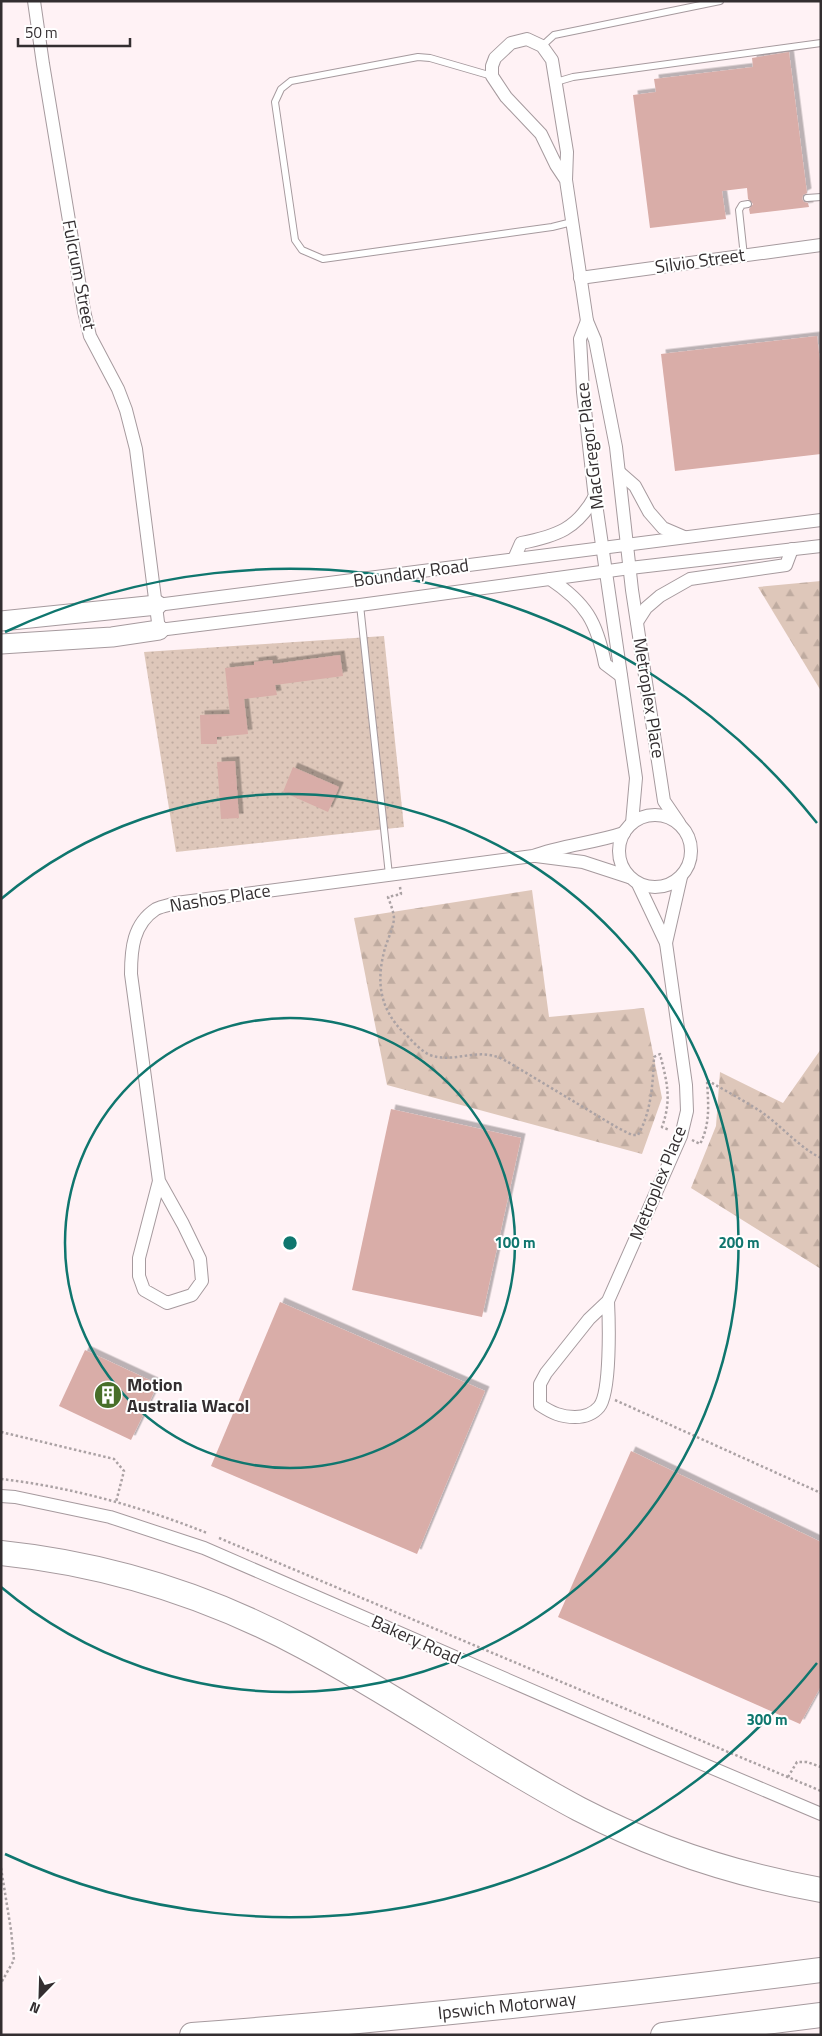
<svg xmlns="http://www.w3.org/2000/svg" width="822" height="2036" font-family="'Titillium Web',sans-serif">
  <defs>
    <pattern id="green-dots" width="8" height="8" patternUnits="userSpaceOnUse" patternTransform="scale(1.25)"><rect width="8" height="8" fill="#dec7ba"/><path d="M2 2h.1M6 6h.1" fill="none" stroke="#bfaba0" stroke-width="1.8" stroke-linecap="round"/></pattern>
    <pattern id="forest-firs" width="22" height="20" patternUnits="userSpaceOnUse" patternTransform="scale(1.25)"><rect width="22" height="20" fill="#dec7ba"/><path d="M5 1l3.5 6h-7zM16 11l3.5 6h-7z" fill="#bfaba0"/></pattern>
    <filter id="shadow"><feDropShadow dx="4.5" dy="-4.5" stdDeviation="0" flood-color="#0004"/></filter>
  </defs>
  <rect width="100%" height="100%" fill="#fff2f5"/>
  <path fill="url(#green-dots)" d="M384 636 404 827 176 852 144 652Z"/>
  <g fill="url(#forest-firs)">
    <path d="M821 581V691L758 587Z"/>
    <path d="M532 890 549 1017 644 1008 662 1098 642 1154 387 1085 354 918Z"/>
    <path d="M821 1049V1269L691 1188 716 1126 720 1072 783 1103Z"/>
  </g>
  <g fill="#d9ada8" filter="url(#shadow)">
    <path d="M789 52 807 193 803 195 802 199 804 202 808 203 809 207 750 214 749 209 753 204 748 199 747 188 722 191 726 219 650 228 633 95 656 92 654 79 753 67 752 58Z"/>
    <path d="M817 336 821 370V454L675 471 661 354Z"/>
    <path d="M340 655 343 676 275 685 277 695 244 699 248 734 217 737V744H201L200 715 230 714 225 668 254 665V662L272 660 273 664Z"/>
    <path d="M235 761 239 818 221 819 217 762Z"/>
    <path d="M293 767 339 787 328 812 283 792Z"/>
    <path d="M391 1109 521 1138 482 1317 352 1290Z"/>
    <path d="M280 1302 485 1391 417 1554 211 1466Z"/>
    <path d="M85 1350 158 1384 131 1440 59 1406Z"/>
    <path d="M631 1451 821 1542V1686L800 1724 558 1617Z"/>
  </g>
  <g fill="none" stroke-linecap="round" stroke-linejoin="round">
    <defs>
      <g id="lane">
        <path d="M542 46 554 35 720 1"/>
        <path d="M492 76 430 58 418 57 291 81 281 89 275 102 295 240 302 250 323 259 552 227 572 222"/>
        <path d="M556 82 573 77 821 43"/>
        <path d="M807 198 821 197"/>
        <path d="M744 256 739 210 742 205 748 204"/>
        <path d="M360 605 389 875"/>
      </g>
      <g id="street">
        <path d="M34 1 43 64 84 311 90 336 118 389 126 410 136 449 159 630 360 605 630 568 821 546"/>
        <path d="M566 180 556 165 541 134 506 97 492 76V66L495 58 511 43 527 39 542 46 552 60 567 152 566 180 587 321 595 340 616 447 632 590 664 801 679 823"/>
        <path d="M580 278 821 245"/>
        <path d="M587 321 580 339 583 392 594 490 636 778 632 823"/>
        <path d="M619 472 635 486 649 512 663 528 684 537"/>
        <path d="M514 559 521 543C557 536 577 529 595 496"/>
        <path d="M550 579C586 603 597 622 605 664L621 676"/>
        <path d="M157 605 821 520"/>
        <path d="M637 622 646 608 660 596 690 579 786 565 792 549"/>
        <circle cx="655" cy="851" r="36"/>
        <path d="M536 856 583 862 629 877"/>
        <path d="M666 943 681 877"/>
        <path d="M159 1181 183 1224 200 1259 202 1281 192 1295 167 1303 144 1290 139 1276V1258L159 1181 131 974C131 949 133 924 156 909 162 906 170 905 176 903L533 856C563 845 594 843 624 833"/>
        <path d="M608 1301C609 1321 611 1393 599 1407 593 1414 584 1417 575 1417 561 1417 552 1413 540 1405V1384L546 1373 589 1319 608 1301 681 1136 687 1111 686 1085 666 943 638 884"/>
        <path d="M1 1496 15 1497 110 1517 204 1548 653 1743 821 1814"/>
      </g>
      <g id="secondary">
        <path d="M1 621 157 605"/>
        <path d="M1 644 112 637 159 630"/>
      </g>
      <g id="highway">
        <path d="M1 1553C107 1564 211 1597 304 1647 398 1697 485 1759 579 1809 654 1848 737 1875 821 1890"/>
        <path d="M192 2035C402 2019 612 1997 821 1970"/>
        <path d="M663 2035 821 2015"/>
      </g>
    </defs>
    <use href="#lane" stroke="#a69a9e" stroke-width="8"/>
    <use href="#street" stroke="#a69a9e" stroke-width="14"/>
    <use href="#secondary" stroke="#a69a9e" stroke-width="21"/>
    <use href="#highway" stroke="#a69a9e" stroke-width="26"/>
    <g stroke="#aba2a4" stroke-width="2.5" stroke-dasharray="2.5 2.5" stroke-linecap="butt">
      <path d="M400 887 401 894 388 897C390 903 394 912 394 919 393 928 388 939 385 948 376 981 379 1008 404 1033 412 1040 419 1050 430 1055 451 1063 473 1050 494 1056 499 1057 504 1060 508 1062L618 1128 632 1135H638C651 1113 653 1083 654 1057L660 1054C667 1082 672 1099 662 1127L669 1130"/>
      <path d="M692 1140 700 1144C711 1123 708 1102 707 1080 724 1090 743 1100 760 1111 781 1125 797 1146 821 1158"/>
      <path d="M615 1400 821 1493"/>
      <path d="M1 1432 114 1459 124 1471 116 1502"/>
      <path d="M1 1479C71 1487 142 1507 207 1533"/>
      <path d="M219 1538 821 1791"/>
      <path d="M788 1777 797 1762H807L821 1767"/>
      <path d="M1 1868 11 1930 14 1960 1 1983"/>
    </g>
    <use href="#lane" stroke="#fff" stroke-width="6"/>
    <use href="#street" stroke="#fff" stroke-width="12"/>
    <use href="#secondary" stroke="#fff" stroke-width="19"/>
    <use href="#highway" stroke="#fff" stroke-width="24"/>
  </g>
  <g fill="none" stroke="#0f766e" stroke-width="2.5">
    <circle cx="290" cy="1243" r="225"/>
    <path d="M1 899A449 449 0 1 1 1 1587"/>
    <path d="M817 1663A674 674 0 0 1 5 1854M5 632A674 674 0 0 1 817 823"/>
  </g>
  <defs>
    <symbol id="building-disc" viewBox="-11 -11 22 22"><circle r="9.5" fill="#476e28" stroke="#fff"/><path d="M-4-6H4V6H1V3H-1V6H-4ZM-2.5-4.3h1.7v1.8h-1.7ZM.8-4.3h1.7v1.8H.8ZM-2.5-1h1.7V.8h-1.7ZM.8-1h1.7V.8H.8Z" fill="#fff"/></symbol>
  </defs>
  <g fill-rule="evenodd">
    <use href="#building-disc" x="92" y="1379" width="32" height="32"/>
  </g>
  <g text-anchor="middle" stroke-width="4" stroke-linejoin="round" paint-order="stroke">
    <g font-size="18" fill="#332e30" stroke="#fff">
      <text transform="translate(700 261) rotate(-8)" y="6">Silvio Street</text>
      <text transform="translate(79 275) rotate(79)" y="6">Fulcrum Street</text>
      <text transform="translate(590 446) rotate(-97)" y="6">MacGregor Place</text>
      <text transform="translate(411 573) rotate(-8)" y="6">Boundary Road</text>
      <text transform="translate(649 698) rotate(81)" y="6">Metroplex Place</text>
      <text transform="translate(220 898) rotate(-9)" y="6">Nashos Place</text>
      <text transform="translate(658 1183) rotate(-68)" y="6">Metroplex Place</text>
      <text transform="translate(416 1640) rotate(24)" y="6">Bakery Road</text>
      <text transform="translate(507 2006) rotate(-6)" y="6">Ipswich Motorway</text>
    </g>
    <g font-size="18" font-weight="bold" fill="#332e30" stroke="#fff" text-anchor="start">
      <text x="127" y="1391">Motion<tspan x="127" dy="21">Australia Wacol</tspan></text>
    </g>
  </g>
  <circle cx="290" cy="1243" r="8" fill="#0f766e" stroke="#fff" stroke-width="2.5"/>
  <g font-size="15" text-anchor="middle" font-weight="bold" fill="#0f766e" stroke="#fff" stroke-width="4" stroke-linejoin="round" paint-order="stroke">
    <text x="515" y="1248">100 m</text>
    <text x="739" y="1248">200 m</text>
    <text x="767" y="1725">300 m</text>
  </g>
  <rect width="822" height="2036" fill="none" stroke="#332e30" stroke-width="5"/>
  <g transform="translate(40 1996) rotate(203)" stroke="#ffffff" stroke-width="4" paint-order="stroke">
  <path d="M0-4L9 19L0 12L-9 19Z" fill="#332e30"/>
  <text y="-8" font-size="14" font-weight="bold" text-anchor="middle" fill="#332e30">N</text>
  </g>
  <path d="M18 38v8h112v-8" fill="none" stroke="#332e30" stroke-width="2.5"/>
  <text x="25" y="38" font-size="15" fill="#332e30" stroke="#ffffff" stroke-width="4" paint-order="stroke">50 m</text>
</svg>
